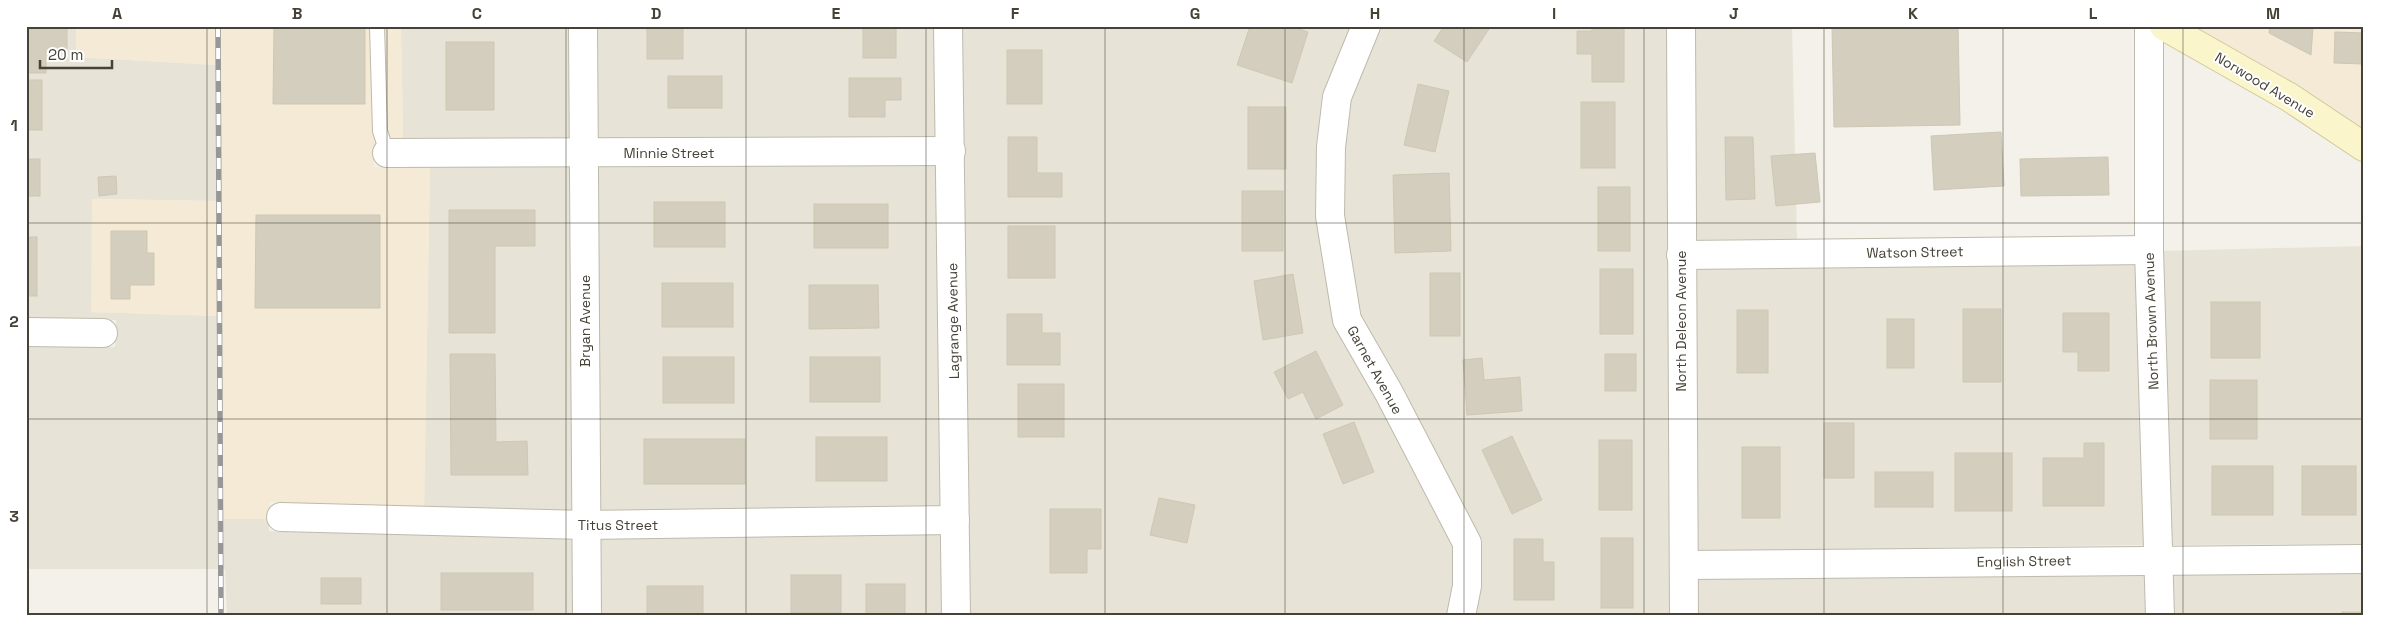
<svg xmlns="http://www.w3.org/2000/svg" width="2390" height="642" font-family="'Space Grotesk',sans-serif">
  <rect width="100%" height="100%" fill="#f3f1e9"/>
  <g fill="#e7e4d7">
    <path d="M26 26H76L77 57 216 65 218 201 92 199V312L220 316 224 519H269V531L573 539 574 616H227L225 569H26V346L115 347 116 320 26 318Z"/>
    <path d="M401 26H570L572 139H403Z"/>
    <path d="M595 26H935L938 137 597 139Z"/>
    <path d="M960 26H1352L1319 147 1379 401 1454 547 1455 585 1448 616H969Z"/>
    <path d="M1380 26H1668L1672 616H1474L1479 589 1359 315 1343 215V148L1349 101Z"/>
    <path d="M1693 26H1792L1797 239 1693 240Z"/>
    <path d="M939 165 942 506 597 511V167Z"/>
    <path d="M430 167H572V511L424 507Z"/>
    <path d="M2364 246V544L2171 545 2161 251Z"/>
    <path d="M2137 264 2146 545 1696 551 1693 268Z"/>
    <path d="M943 534 944 616H599L597 539Z"/>
    <path d="M2147 573 2148 616H1697L1696 579Z"/>
    <rect x="2172" y="573" width="192" height="43"/>
  </g>
  <g fill="#f4ead5">
    <path d="M76 26H401L403 139H375L374 167H430L424 507 270 502 269 519H224L220 316 91 312 92 199 218 201 216 65 76 57Z"/>
    <path d="M2192 26H2364V130L2296 85Z"/>
  </g>
  <g fill="#d4cebf" stroke="#cfc7b2">
    <path d="M274 26H365V104H273Z"/>
    <rect x="647" y="26" width="36" height="33"/>
    <rect x="863" y="26" width="33" height="32"/>
    <path d="M1250 26H1291L1308 32 1292 83 1237 65Z"/>
    <path d="M1444 26H1491L1467 62 1434 41Z"/>
    <path d="M1592 26H1624V82H1592V54H1577V31H1592Z"/>
    <path d="M1832 26H1958L1960 125 1834 127Z"/>
    <path d="M2270 26H2313L2311 55 2269 33Z"/>
    <path d="M27 27H67V49H46V73H26Z"/>
    <path d="M2335 32 2364 33V64L2334 63Z"/>
    <rect x="446" y="42" width="48" height="68"/>
    <rect x="1007" y="50" width="35" height="54"/>
    <rect x="668" y="76" width="54" height="32"/>
    <path d="M849 78H901V100H885V117H849Z"/>
    <rect x="26" y="80" width="16" height="50"/>
    <path d="M1418 84 1449 91 1435 152 1404 145Z"/>
    <rect x="1581" y="102" width="34" height="66"/>
    <rect x="1248" y="107" width="38" height="62"/>
    <path d="M2001 132 2004 186 1934 190 1931 136Z"/>
    <path d="M1008 137H1037V173H1062V197H1008Z"/>
    <path d="M1725 137H1753L1755 199 1726 200Z"/>
    <path d="M1815 153 1820 202 1776 206 1771 156Z"/>
    <path d="M2108 157 2109 195 2021 196 2020 159Z"/>
    <rect x="26" y="159" width="14" height="37"/>
    <path d="M1449 173 1451 251 1395 253 1393 175Z"/>
    <path d="M116 176 117 194 99 196 98 177Z"/>
    <rect x="1598" y="187" width="32" height="64"/>
    <rect x="1242" y="191" width="41" height="60"/>
    <rect x="654" y="202" width="71" height="45"/>
    <rect x="814" y="204" width="74" height="44"/>
    <path d="M449 210H535V246H495V333H449Z"/>
    <path d="M256 215H380V308H255Z"/>
    <rect x="1008" y="226" width="47" height="52"/>
    <path d="M111 231H147V253H154V285H130V299H111Z"/>
    <rect x="26" y="237" width="11" height="59"/>
    <rect x="1600" y="269" width="33" height="65"/>
    <rect x="1430" y="273" width="30" height="63"/>
    <path d="M1293 274 1303 333 1263 340 1254 281Z"/>
    <rect x="662" y="283" width="71" height="44"/>
    <path d="M809 285H878L879 328 809 329Z"/>
    <rect x="2211" y="302" width="49" height="56"/>
    <rect x="1963" y="309" width="38" height="73"/>
    <rect x="1737" y="310" width="31" height="63"/>
    <path d="M2063 313H2109V371H2078V352H2063Z"/>
    <path d="M1007 314H1042V333H1060V365H1007Z"/>
    <rect x="1887" y="319" width="27" height="49"/>
    <path d="M1316 351 1343 405 1316 419 1303 392 1288 399 1274 372Z"/>
    <path d="M450 354H495L496 442 527 441 528 475H451Z"/>
    <rect x="1605" y="354" width="31" height="37"/>
    <rect x="663" y="357" width="71" height="46"/>
    <rect x="810" y="357" width="70" height="45"/>
    <path d="M1482 358 1484 380 1520 377 1522 411 1467 415 1463 360Z"/>
    <rect x="2210" y="380" width="47" height="59"/>
    <rect x="1018" y="384" width="46" height="53"/>
    <path d="M1354 422 1374 472 1343 484 1323 434Z"/>
    <rect x="1824" y="423" width="30" height="55"/>
    <path d="M1512 436 1542 500 1512 514 1482 450Z"/>
    <rect x="816" y="437" width="71" height="44"/>
    <rect x="644" y="439" width="101" height="45"/>
    <rect x="1599" y="440" width="33" height="70"/>
    <path d="M2084 443H2104V506H2043V458H2084Z"/>
    <rect x="1742" y="447" width="38" height="71"/>
    <rect x="1955" y="453" width="57" height="58"/>
    <rect x="2212" y="466" width="61" height="49"/>
    <rect x="2302" y="466" width="54" height="49"/>
    <rect x="1875" y="472" width="58" height="35"/>
    <path d="M1159 498 1195 505 1187 543 1150 535Z"/>
    <path d="M1050 509H1101V549H1087V573H1050Z"/>
    <rect x="1601" y="538" width="32" height="70"/>
    <path d="M1514 539H1543V562H1554V600H1514Z"/>
    <rect x="441" y="573" width="92" height="37"/>
    <rect x="791" y="575" width="50" height="38"/>
    <rect x="321" y="578" width="40" height="26"/>
    <rect x="866" y="584" width="39" height="32"/>
    <rect x="647" y="586" width="56" height="30"/>
    <rect x="2342" y="612" width="22" height="4"/>
  </g>
  <g fill="none" stroke-linecap="round" stroke-linejoin="round">
    <defs>
      <path id="lane" d="M377 26 380 131 387 153"/>
      <g id="street">
        <path d="M583 26 587 616"/>
        <path d="M948 26 956 616"/>
        <path d="M1366 26 1337 97 1331 147 1330 216 1347 320 1389 393 1467 543V586L1461 616"/>
        <path d="M1681 26 1684 616"/>
        <path d="M2149 26V250L2160 616"/>
        <path d="M387 153 951 151"/>
        <path d="M1681 255 2149 250"/>
        <path d="M26 332 103 333"/>
        <path d="M281 517 585 525 955 520"/>
        <path d="M1684 565 2364 559"/>
      </g>
      <path id="secondary" d="M2164 26 2289 97 2364 147"/>
    </defs>
    <use href="#lane" stroke="#bebaac" stroke-width="16"/>
    <use href="#street" stroke="#bebaac" stroke-width="30"/>
    <use href="#secondary" stroke="#d0c89b" stroke-width="30"/>
    <use href="#lane" stroke="#fff" stroke-width="14"/>
    <use href="#street" stroke="#fff" stroke-width="28"/>
    <use href="#secondary" stroke="#fbf5cb" stroke-width="28"/>
    <defs>
      <path id="rail" d="M218 26 221 616"/>
    </defs>
    <use href="#rail" stroke="#979797" stroke-width="5.5"/>
    <use href="#rail" stroke="#fff" stroke-width="4" stroke-dasharray="11" stroke-linecap="butt"/>
  </g>
  <path fill="none" stroke="#464237" stroke-width="1" stroke-opacity="0.55" d="M207 26V616M387 26V616M566 26V616M746 26V616M926 26V616M1105 26V616M1285 26V616M1464 26V616M1644 26V616M1824 26V616M2003 26V616M2183 26V616M26 223H2364M26 419H2364"/>
  <g text-anchor="middle" stroke-width="4" stroke-linejoin="round" paint-order="stroke">
    <g font-size="14" fill="#464237" stroke="#fff">
      <text transform="translate(2265 85) rotate(31)" y="5">Norwood Avenue</text>
      <text x="669" y="158">Minnie Street</text>
      <text transform="translate(1915 252) rotate(-1)" y="5">Watson Street</text>
      <text transform="translate(585 321) rotate(-90)" y="5">Bryan Avenue</text>
      <text transform="translate(953 321) rotate(-91)" y="5">Lagrange Avenue</text>
      <text transform="translate(1681 321) rotate(-90)" y="5">North Deleon Avenue</text>
      <text transform="translate(2151 321) rotate(-92)" y="5">North Brown Avenue</text>
      <text transform="translate(1375 370) rotate(61)" y="5">Garnet Avenue</text>
      <text x="618" y="530">Titus Street</text>
      <text transform="translate(2024 561) rotate(-1)" y="5">English Street</text>
    </g>
  </g>
  <rect width="2390" height="642" fill="none" stroke="#ffffff" stroke-width="55"/>
  <path d="M40 60v8h72v-8" fill="none" stroke="#464237" stroke-width="2.5"/>
  <text x="48" y="60" font-size="15" fill="#464237" stroke="#ffffff" stroke-width="4" paint-order="stroke">20 m</text>
  <rect x="28" y="28" width="2334" height="586" fill="none" stroke="#464237" stroke-width="2"/>
  <g font-size="16" text-anchor="middle" font-weight="bold" fill="#464237">
    <text x="117" y="19">A</text>
    <text x="297" y="19">B</text>
    <text x="477" y="19">C</text>
    <text x="656" y="19">D</text>
    <text x="836" y="19">E</text>
    <text x="1015" y="19">F</text>
    <text x="1195" y="19">G</text>
    <text x="1375" y="19">H</text>
    <text x="1554" y="19">I</text>
    <text x="1734" y="19">J</text>
    <text x="1913" y="19">K</text>
    <text x="2093" y="19">L</text>
    <text x="2273" y="19">M</text>
    <text x="14" y="131">1</text>
    <text x="14" y="327">2</text>
    <text x="14" y="522">3</text>
  </g>
</svg>
